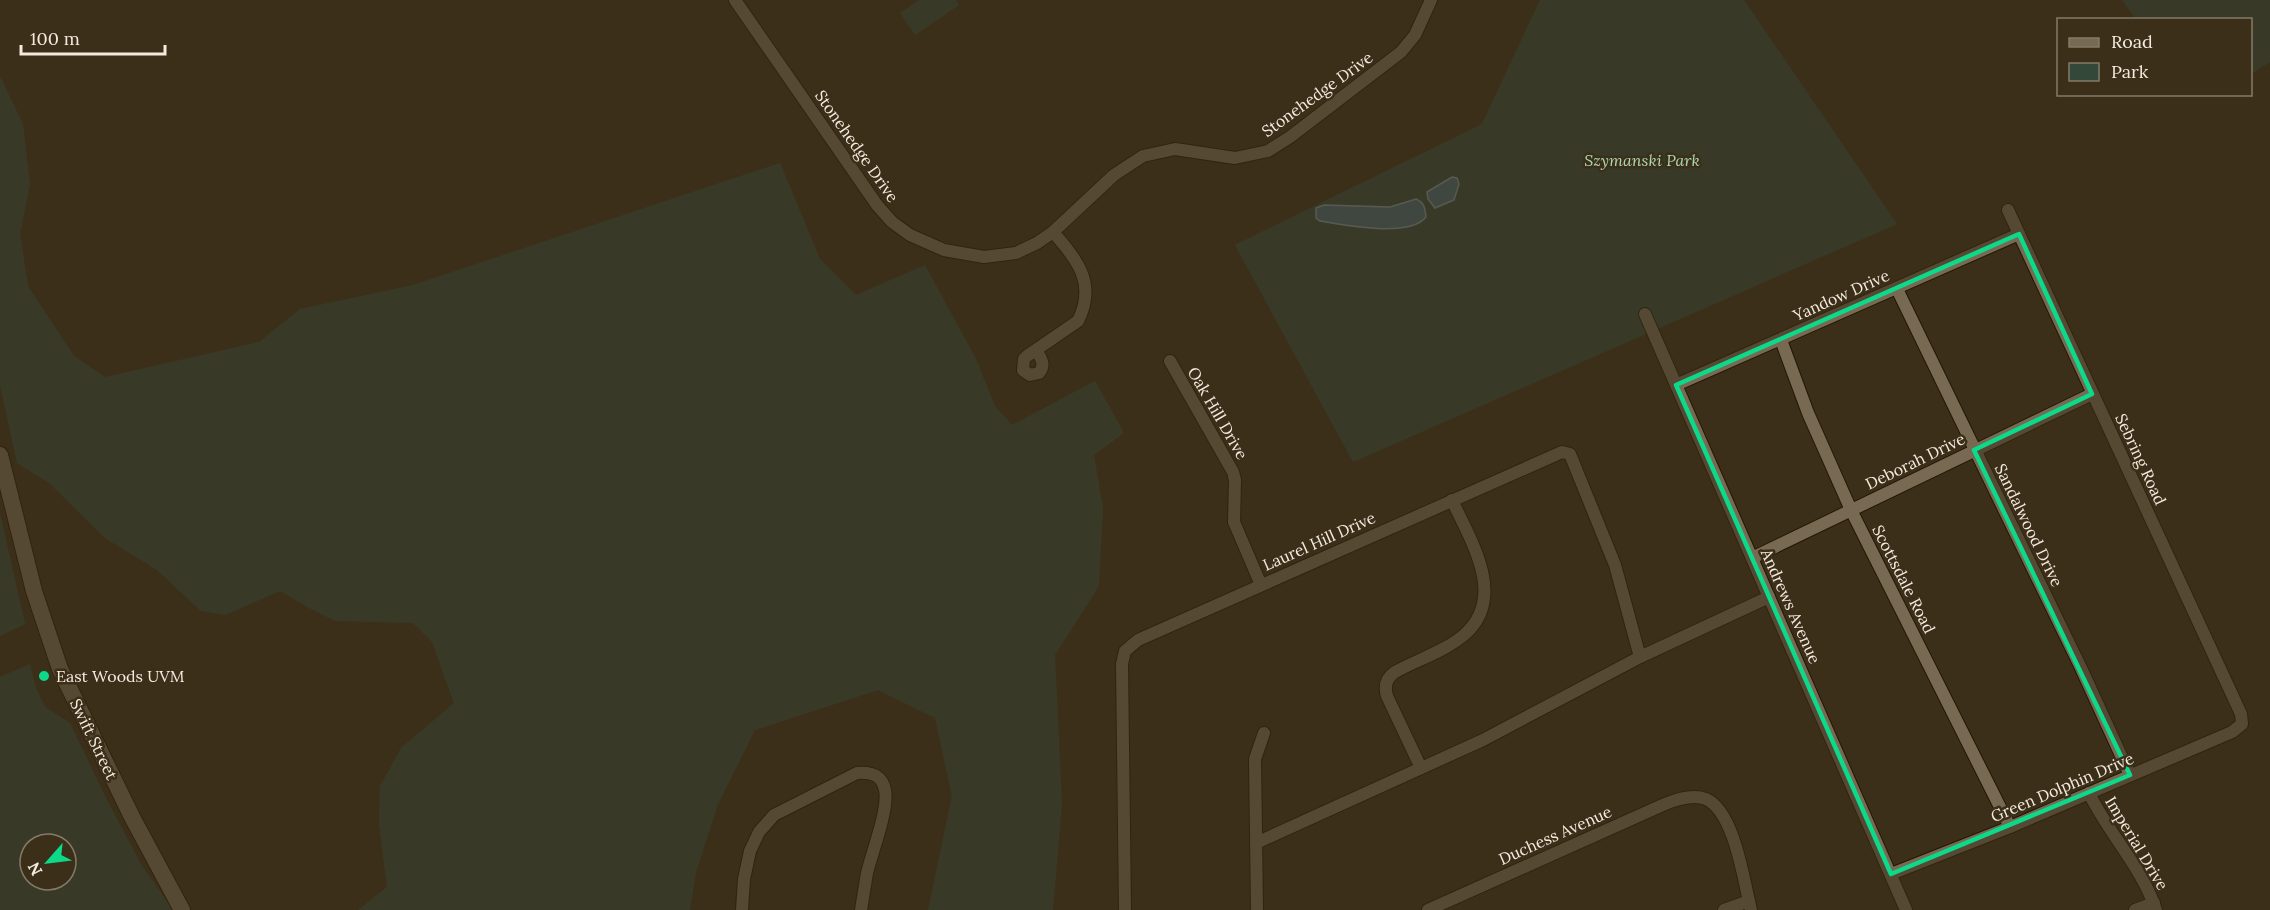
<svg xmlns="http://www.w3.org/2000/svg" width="2270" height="910" font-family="Lora,serif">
  <rect width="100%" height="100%" fill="#3c2f1a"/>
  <g fill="#334838" fill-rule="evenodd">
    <path d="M919 0H956L959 5 915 35 900 13Z"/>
    <path d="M1540 0H1744L1897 224 1353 462 1235 245 1482 124Z"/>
    <path d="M2122 0H2270V62L2251 74 2250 20 2136 19Z"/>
    <path d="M0 76 23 124 30 184 20 234 28 286 74 356 105 377 259 342 300 309 413 285 780 163 820 259 856 295 925 265 976 359 995 406 1012 425 1095 381 1124 433 1094 455 1103 509 1099 586 1055 655 1062 804 1053 910H928L952 796 935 718 878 690 755 730 718 804 696 872 690 910H358L387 887 379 824 380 786 401 748 454 703 432 642 413 623 335 621 309 608 280 591 225 615 201 611 157 570 105 538 49 483 17 463 0 385Z"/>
    <path d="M0 513 25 624 0 636Z"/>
    <path d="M30 664 36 688 45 707 70 723 107 800 142 866 173 910H0V677ZM30 844H66V880H30Z"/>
  </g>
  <g fill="#466571" stroke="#7a8d92" stroke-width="1.5">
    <path d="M1452 177 1457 178 1459 184 1454 200 1435 208 1428 199 1427 192Z"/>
    <path d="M1416 199C1425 203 1425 209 1426 217 1410 238 1342 225 1320 221L1316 218V208L1324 205 1390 207Z"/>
  </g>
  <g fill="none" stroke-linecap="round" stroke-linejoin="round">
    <defs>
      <g id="street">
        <path d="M735 0 877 205 892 222 910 235 944 250 984 257 1016 253 1037 243 1053 232 1114 175 1143 156 1175 149 1235 158 1268 151 1290 137 1401 52 1415 35 1431 0"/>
        <path d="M1897 289 2081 668 2130 775"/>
        <path d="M1645 314 1906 910"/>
        <path d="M1781 340 1808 413 1851 510 2010 827"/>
        <path d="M1036 350C1041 358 1046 365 1039 373L1030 375 1023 370 1024 359 1027 356 1078 321C1097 283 1077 260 1053 232"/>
        <path d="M1170 361 1233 472 1235 480 1234 522 1261 585"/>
        <path d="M1676 385 2019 234"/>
        <path d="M1752 558 2092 394"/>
        <path d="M1421 768 1387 696C1384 686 1386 678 1395 672 1417 660 1445 651 1464 635 1508 597 1470 540 1452 500"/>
        <path d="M2089 793C2108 833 2142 867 2156 910"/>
        <path d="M1256 843 1483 740 1640 657 1769 597"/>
        <path d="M1891 874 2010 827 2232 732 2242 724 2241 714 2008 210"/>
        <path d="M742 910 744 879 750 851 759 832 774 815 857 773C870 772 882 774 885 790 889 809 872 852 867 873 865 885 863 898 861 910"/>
        <path d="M1125 910 1122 664 1125 651 1138 640 1562 452 1570 454 1572 459 1615 565 1640 657"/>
        <path d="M1257 910 1255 759 1264 733"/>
        <path d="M1428 910 1665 804C1677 799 1693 794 1706 799 1735 812 1744 883 1751 910"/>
        <path d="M1724 910 1749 901"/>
        <path d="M2135 910 2154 903"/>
      </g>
      <path id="secondary" d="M0 455 34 591 60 669 132 817 182 910"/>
    </defs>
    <use href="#street" stroke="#231703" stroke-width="14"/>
    <use href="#secondary" stroke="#231703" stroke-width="18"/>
    <use href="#street" stroke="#776952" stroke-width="12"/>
    <use href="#secondary" stroke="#776952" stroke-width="16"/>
  </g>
  <path d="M0 0H2270V910H0ZM2019 234 2092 394 1974 450 2130 775 1891 874 1676 385Z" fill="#3c2f1a" fill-opacity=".55" fill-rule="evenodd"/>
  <path fill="none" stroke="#0dd98a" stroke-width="4.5" stroke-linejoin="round" d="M2019 234 2092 394 1974 450 2130 775 1891 874 1676 385Z"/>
  <circle fill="#0dd98a" stroke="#3c2f1a" stroke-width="2" cx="44" cy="676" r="6"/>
  <g text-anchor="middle" stroke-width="5" stroke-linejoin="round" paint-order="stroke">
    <g font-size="16" fill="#f3ebde" stroke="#3c2f1a">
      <text transform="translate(1317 94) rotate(-36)" y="6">Stonehedge Drive</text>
      <text transform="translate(857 146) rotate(55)" y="6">Stonehedge Drive</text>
      <text transform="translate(1841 295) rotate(-24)" y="6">Yandow Drive</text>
      <text transform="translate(1218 413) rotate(60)" y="6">Oak Hill Drive</text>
      <text transform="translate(2141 459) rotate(65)" y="6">Sebring Road</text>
      <text transform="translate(1915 461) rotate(-26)" y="6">Deborah Drive</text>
      <text transform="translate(2029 525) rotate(64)" y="6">Sandalwood Drive</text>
      <text transform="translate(1319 541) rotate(-24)" y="6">Laurel Hill Drive</text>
      <text transform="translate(1904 579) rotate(63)" y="6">Scottsdale Road</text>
      <text transform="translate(1791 606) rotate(66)" y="6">Andrews Avenue</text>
      <text transform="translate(94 739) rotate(64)" y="6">Swift Street</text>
      <text transform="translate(2062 787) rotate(-23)" y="6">Green Dolphin Drive</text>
      <text transform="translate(1555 835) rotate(-24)" y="6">Duchess Avenue</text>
      <text transform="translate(2137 843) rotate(59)" y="6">Imperial Drive</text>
    </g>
    <g font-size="16" font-style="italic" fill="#a9d9b5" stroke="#3c2f1a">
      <text x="1642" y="166">Szymanski Park</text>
    </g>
    <g font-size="16" fill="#f3ebde" stroke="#3c2f1a" text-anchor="start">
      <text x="56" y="682">East Woods UVM</text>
    </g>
  </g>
  <rect x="2057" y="18" width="195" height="78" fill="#3c2f1a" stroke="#857a68" stroke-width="1.5"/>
  <rect x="2069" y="38" width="30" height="9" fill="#776952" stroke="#857a68" stroke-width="1.5"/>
  <text x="2111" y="48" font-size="18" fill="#f3ebde">Road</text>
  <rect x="2069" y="63" width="30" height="18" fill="#334838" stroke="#857a68" stroke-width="1.5"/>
  <text x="2111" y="78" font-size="18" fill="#f3ebde">Park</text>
  <g transform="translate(48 862) rotate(242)"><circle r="28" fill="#3c2f1a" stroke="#857a68" stroke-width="1.5"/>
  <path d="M0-4.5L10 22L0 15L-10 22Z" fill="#0dd98a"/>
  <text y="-9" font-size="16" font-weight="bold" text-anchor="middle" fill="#f3ebde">N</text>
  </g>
  <path d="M21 45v9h144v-9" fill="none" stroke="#f3ebde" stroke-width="3"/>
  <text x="30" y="45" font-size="18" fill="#f3ebde" stroke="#3c2f1a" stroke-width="4.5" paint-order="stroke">100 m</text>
</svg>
